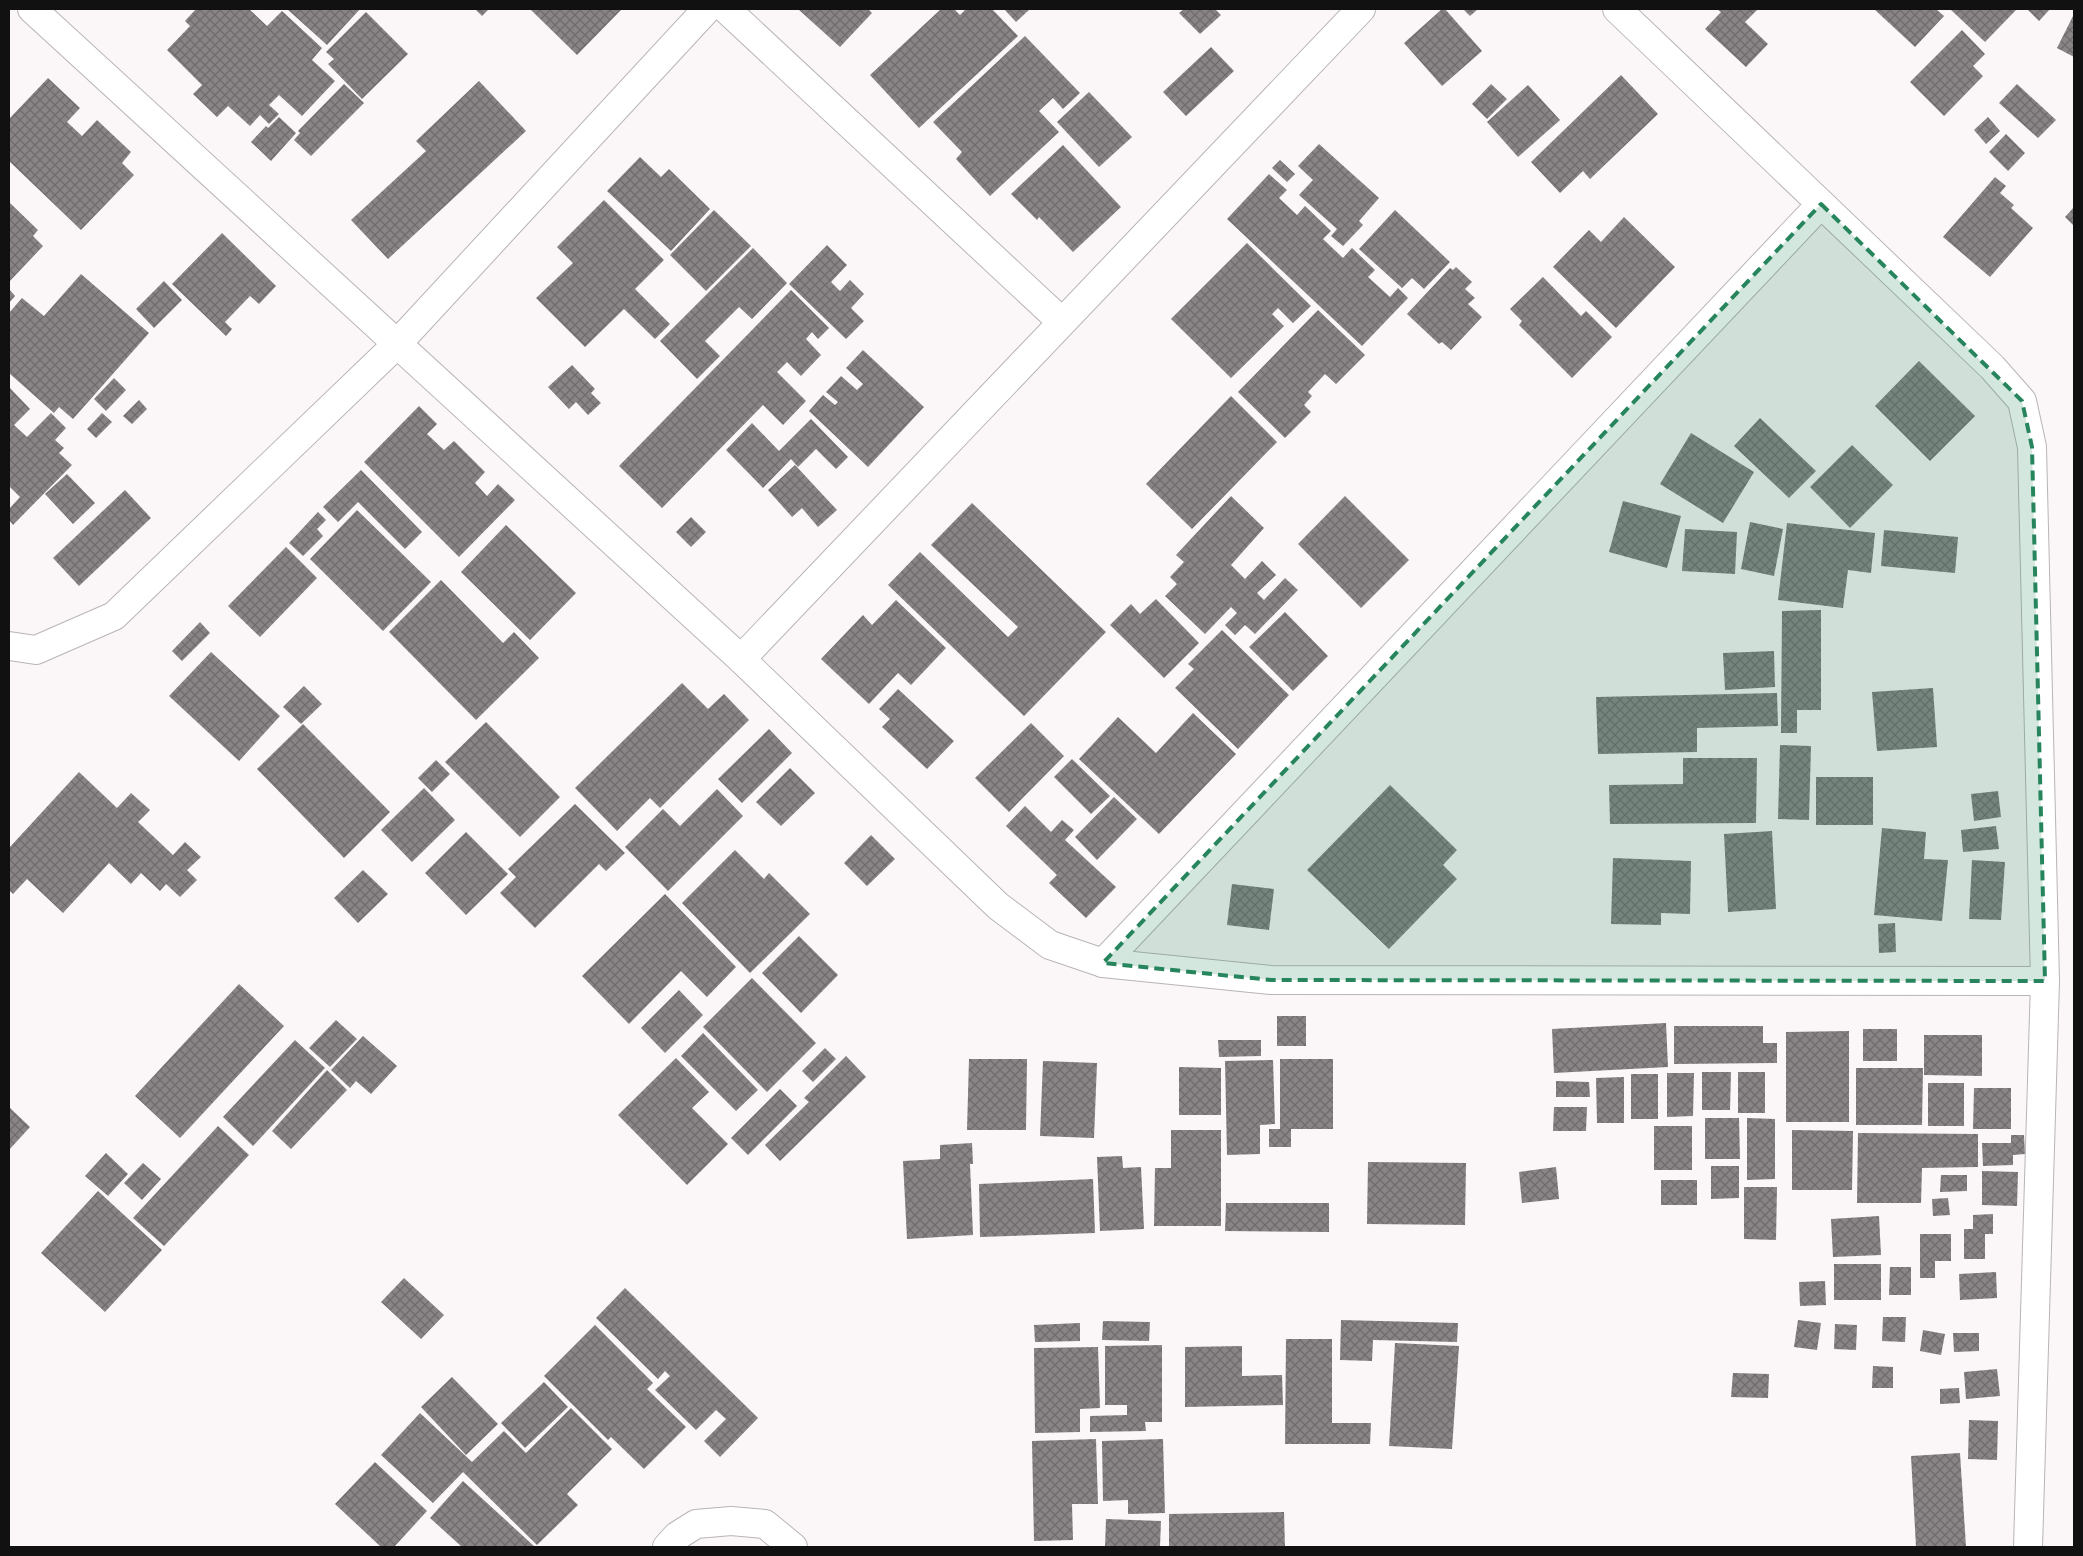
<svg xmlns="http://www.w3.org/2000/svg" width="2083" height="1556" font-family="'Roboto Serif',serif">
  <defs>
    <pattern id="building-cross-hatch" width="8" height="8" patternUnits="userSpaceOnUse" patternTransform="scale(1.25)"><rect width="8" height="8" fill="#898486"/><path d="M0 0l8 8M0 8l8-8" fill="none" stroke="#6f6b6c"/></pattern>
  </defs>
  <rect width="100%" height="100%" fill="#fbf6f8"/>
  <g fill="url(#building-cross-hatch)">
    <path d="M196 9H249L267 26 282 11 322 48 312 60 335 81 302 116 279 95 269 105 279 114 269 124 260 115 250 126 228 106 217 117 193 94 202 85 167 50 190 26 185 21Z"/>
    <path d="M287 9H360L327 45Z"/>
    <path d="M475 9H489L482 16Z"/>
    <path d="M530 9H622L577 55Z"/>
    <path d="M798 9H868L872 13 840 47Z"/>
    <path d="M941 9H954L960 15 966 9H992L1018 36 919 128 870 75Z"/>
    <path d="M1004 9H1030L1016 22Z"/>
    <path d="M1184 9H1215L1221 15 1200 34 1179 13Z"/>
    <path d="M1442 9H1445L1482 51 1442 86 1404 43Z"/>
    <path d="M1463 9H1478L1470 16Z"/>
    <path d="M1717 9H1758L1745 22 1768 44 1746 67 1705 29 1721 12Z"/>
    <path d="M1874 9H1936L1944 16 1915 47Z"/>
    <path d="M1950 9H2017L1985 42Z"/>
    <path d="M2027 9H2050L2039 21Z"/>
    <path d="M366 12 408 54 362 99 328 64 334 59 326 52Z"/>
    <path d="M2074 14V57L2057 48Z"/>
    <path d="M1962 30 1985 54 1973 66 1983 76 1944 116 1910 82Z"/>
    <path d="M1025 36 1080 93 1063 109 1053 98 1039 111 1059 132 990 196 956 159 962 152 933 122Z"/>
    <path d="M1211 47 1234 71 1186 116 1163 92Z"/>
    <path d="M1621 75 1658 114 1590 179 1583 171 1560 193 1531 162Z"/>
    <path d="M48 78 80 108 67 122 82 136 97 120 131 152 122 163 134 175 81 230 9 161V119Z"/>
    <path d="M479 81 526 131 388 259 351 220 426 151 416 141Z"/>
    <path d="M344 84 364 103 311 156 294 140 300 133 298 131Z"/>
    <path d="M1491 84 1507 99 1487 119 1472 104Z"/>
    <path d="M2017 84 2056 120 2038 138 1999 103Z"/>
    <path d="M1528 85 1560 120 1518 157 1487 122Z"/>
    <path d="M1089 92 1132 137 1099 167 1057 122Z"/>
    <path d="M279 117 296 133 271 161 251 142 266 126 268 128Z"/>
    <path d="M1988 117 2000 131 1986 144 1974 130Z"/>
    <path d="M2006 134 2025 153 2008 171 1989 152Z"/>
    <path d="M1319 144 1379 198 1359 221 1363 225 1343 246 1331 236 1337 229 1299 195 1313 180 1298 166Z"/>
    <path d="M1063 145 1121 207 1073 252 1039 217 1037 220 1011 194Z"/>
    <path d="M640 157 661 177 669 169 710 209 671 251 607 191Z"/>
    <path d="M1280 160 1295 174 1287 182 1272 168Z"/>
    <path d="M1269 174 1287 190 1279 198 1297 215 1305 206 1331 231 1323 239 1343 258 1352 248 1375 270 1368 277 1390 297 1398 288 1408 298 1362 346 1227 219Z"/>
    <path d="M1995 177 2006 186 2000 193 2014 205 2011 208 2033 228 1990 277 1943 237Z"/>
    <path d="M604 200 664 260 635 289 670 324 655 339 624 309 585 347 536 298 573 263 557 247Z"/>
    <path d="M9 202 38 230 33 236 43 246 9 282Z"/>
    <path d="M2074 207V226L2065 217Z"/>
    <path d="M714 210 751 246 706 291 670 255Z"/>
    <path d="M1395 210 1450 262 1424 289 1412 278 1402 288 1359 249Z"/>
    <path d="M1624 217 1675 267 1616 328 1553 267 1589 230 1601 242Z"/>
    <path d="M222 233 276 286 259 304 250 296 225 322 232 329 226 336 172 284Z"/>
    <path d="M1247 243 1311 306 1293 323 1278 308 1272 314 1284 326 1231 378 1171 319Z"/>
    <path d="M827 245 847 265 831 282 840 291 850 280 864 294 851 308 864 321 846 339 789 284Z"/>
    <path d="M753 248 787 283 752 319 739 307 705 341 720 356 697 379 660 341Z"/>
    <path d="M1456 267 1472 282 1465 289 1475 298 1468 304 1482 317 1451 350 1442 342 1439 344 1407 314 1450 268 1453 270Z"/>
    <path d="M81 274 149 333 73 419 59 407 54 413 9 373V313L22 298 44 316Z"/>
    <path d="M1543 277 1581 316 1586 311 1612 337 1572 378 1519 325 1522 321 1510 309Z"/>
    <path d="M164 281 182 300 154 328 136 309Z"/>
    <path d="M9 289 15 296 9 303Z"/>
    <path d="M791 290 829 328 818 339 812 332 806 339 821 355 801 376 787 362 777 372 806 401 783 425 763 405 662 508 619 466Z"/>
    <path d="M1318 310 1365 355 1336 384 1325 374 1308 392 1312 396 1304 405 1311 412 1285 438 1238 392Z"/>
    <path d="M863 350 924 407 868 467 809 411 823 395 835 405 838 402 826 392 841 376 857 390 863 384 846 368Z"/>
    <path d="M1919 361 1975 416 1930 461 1875 406Z"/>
    <path d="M572 365 595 389 591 393 601 403 588 415 576 402 569 409 548 387Z"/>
    <path d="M114 378 126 390 106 411 94 399Z"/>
    <path d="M9 387 30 409 14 425 27 437 51 413 66 428 55 440 64 448 59 453 72 465 13 525 9 520V509L20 497 9 486Z"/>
    <path d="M1231 396 1277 442 1192 529 1146 484Z"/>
    <path d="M139 400 147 409 132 424 123 416Z"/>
    <path d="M419 406 437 424 427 434 444 450 454 441 485 472 475 483 487 496 498 484 515 500 459 557 364 462Z"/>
    <path d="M102 413 112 422 96 438 87 429Z"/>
    <path d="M1760 418 1816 471 1789 498 1734 446Z"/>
    <path d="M811 419 848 457 836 469 816 449 798 467 791 459 763 488 726 450 752 423 779 451Z"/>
    <path d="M1691 433 1754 472 1723 523 1660 484Z"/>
    <path d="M1852 445 1893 485 1850 528 1810 487Z"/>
    <path d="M795 465 837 510 818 527 802 508 792 517 768 490Z"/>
    <path d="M361 470 422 532 405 549 358 502 338 522 323 507Z"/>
    <path d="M67 474 95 503 73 524 45 494Z"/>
    <path d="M125 490 151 518 79 586 53 558Z"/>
    <path d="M1231 496 1264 528 1231 565 1245 579 1262 561 1276 575 1257 593 1264 600 1285 578 1298 590 1255 634 1245 625 1235 635 1225 625 1237 613 1231 607 1205 634 1165 596 1177 584 1170 577 1184 562 1176 555Z"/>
    <path d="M1345 496 1409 560 1361 608 1298 544Z"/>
    <path d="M1623 501 1681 516 1667 568 1609 552Z"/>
    <path d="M972 503 1106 632 1024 716 888 585 920 552 1008 637 1018 627 931 545Z"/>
    <path d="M357 510 431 582 383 631 310 559Z"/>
    <path d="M318 512 326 520 317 529 323 536 303 556 289 543Z"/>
    <path d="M691 517 706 532 691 547 676 532Z"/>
    <path d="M1750 522 1783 529 1774 576 1741 569Z"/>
    <path d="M1787 523 1875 533 1871 573 1848 570 1843 608 1778 600Z"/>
    <path d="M506 525 576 593 530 640 461 572Z"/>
    <path d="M1685 529 1737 532 1735 574 1682 571Z"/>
    <path d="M1884 530 1958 537 1955 573 1881 566Z"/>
    <path d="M286 547 317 578 260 637 228 606Z"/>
    <path d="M441 580 503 643 514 632 539 658 476 720 389 632Z"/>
    <path d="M1156 599 1199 643 1164 678 1110 625 1131 604 1140 614Z"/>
    <path d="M896 600 946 648 911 685 898 673 869 704 821 659 863 615 872 625Z"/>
    <path d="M1821 610V710H1797V733H1781L1782 611Z"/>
    <path d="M1285 612 1328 656 1293 691 1249 647Z"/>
    <path d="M200 622 210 633 182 661 172 651Z"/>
    <path d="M1222 630 1289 695 1238 749 1175 688 1194 669 1188 664Z"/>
    <path d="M1774 651 1775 687 1725 690 1723 653Z"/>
    <path d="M211 652 280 716 239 761 169 696Z"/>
    <path d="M682 683 708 709 724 694 749 720 660 808 650 798 617 831 575 788Z"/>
    <path d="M304 686 322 704 301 724 283 707Z"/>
    <path d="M1933 688 1937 747 1877 751 1872 692Z"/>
    <path d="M898 689 954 741 927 769 882 727 890 719 879 709Z"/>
    <path d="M1777 693 1778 726 1697 728V752L1598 754 1596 697Z"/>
    <path d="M1193 713 1236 754 1159 834 1079 759 1118 717 1156 753Z"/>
    <path d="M486 722 560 797 520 837 445 762Z"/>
    <path d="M1031 723 1064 756 1009 812 975 778Z"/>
    <path d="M303 724 390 812 344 858 257 769Z"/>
    <path d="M769 729 792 753 742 803 718 779Z"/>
    <path d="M1780 745 1811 746 1809 820 1778 819Z"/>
    <path d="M1683 758H1757L1756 823 1610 824 1609 785 1683 784Z"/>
    <path d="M1072 759 1110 796 1091 814 1054 777Z"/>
    <path d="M436 760 450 774 432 792 418 778Z"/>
    <path d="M790 768 815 793 781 826 756 802Z"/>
    <path d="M79 772 117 808 131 793 150 810 138 822 173 855 185 842 201 857 187 870 197 880 180 897 166 884 160 891 141 873 131 884 109 863 63 913 27 879 13 894 9 890V848Z"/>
    <rect x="1816" y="777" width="57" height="48"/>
    <path d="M1390 785 1457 850 1443 865 1457 879 1389 949 1307 870Z"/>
    <path d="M424 788 455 820 412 862 381 830Z"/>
    <path d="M717 789 743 816 668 891 625 847 663 809 680 826Z"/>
    <path d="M1998 791 2001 817 1974 821 1971 794Z"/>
    <path d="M1114 797 1137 819 1097 860 1075 837Z"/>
    <path d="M575 804 625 853 606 871 599 864 535 928 500 893 516 877 508 869Z"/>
    <path d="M1025 806 1051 832 1062 820 1074 830 1065 840 1116 887 1086 918 1049 883 1057 875 1006 826Z"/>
    <path d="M1996 826 1999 849 1963 852 1961 830Z"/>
    <path d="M1882 828 1926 832 1924 859 1948 860 1942 921 1874 915Z"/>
    <path d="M1772 831 1776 909 1728 912 1724 834Z"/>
    <path d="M466 832 508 874 466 915 425 873Z"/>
    <path d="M871 835 895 859 867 886 844 863Z"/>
    <path d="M735 850 764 879 769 873 810 914 750 973 682 903Z"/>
    <path d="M1613 858 1691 861 1690 914 1661 913V925L1611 924Z"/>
    <path d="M1972 860 2005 862 2001 920 1969 919Z"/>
    <path d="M363 870 388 894 358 923 334 898Z"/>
    <path d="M1232 884 1274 889 1269 930 1227 925Z"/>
    <path d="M665 894 736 967 707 997 681 971 629 1024 582 976Z"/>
    <path d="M1895 923 1896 952 1879 953 1878 924Z"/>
    <path d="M799 936 838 975 801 1013 762 973Z"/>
    <path d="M752 978 816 1043 767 1092 703 1027Z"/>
    <path d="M239 984 284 1026 180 1138 135 1096Z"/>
    <path d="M679 990 703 1015 665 1053 641 1028Z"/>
    <rect x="1277" y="1016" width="29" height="30"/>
    <path d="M336 1020 357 1039 330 1067 309 1048Z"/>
    <path d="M1666 1023 1668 1067 1554 1073 1552 1029Z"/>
    <path d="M1674 1026H1763V1043H1777V1063L1674 1064Z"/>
    <rect x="1863" y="1029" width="34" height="32"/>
    <path d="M1849 1031V1122H1786V1032Z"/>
    <path d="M703 1033 758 1090 736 1111 681 1056Z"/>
    <path d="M1924 1035H1982V1076L1924 1075Z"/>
    <path d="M363 1036 397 1066 371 1094 356 1081 350 1088 331 1070Z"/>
    <path d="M295 1040 325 1068 253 1146 223 1117Z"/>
    <path d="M1218 1040H1261V1056L1219 1057Z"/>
    <path d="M825 1048 836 1059 813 1082 802 1071Z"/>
    <path d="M846 1056 866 1077 780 1161 765 1145 809 1102 804 1098Z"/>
    <path d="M676 1058 709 1092 692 1108 728 1144 687 1185 618 1115Z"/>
    <path d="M969 1059H1027L1026 1130H967Z"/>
    <path d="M1280 1059H1333V1129H1291V1147H1269V1129H1280Z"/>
    <path d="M1273 1060 1275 1124 1260 1125V1154L1227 1155 1225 1061Z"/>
    <path d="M1043 1061 1097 1063 1094 1138 1040 1136Z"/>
    <path d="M1179 1067 1221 1068V1115H1179Z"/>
    <path d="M1856 1068H1923L1922 1125H1856Z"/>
    <path d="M327 1070 347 1090 291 1149 272 1131Z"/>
    <path d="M1702 1072H1731L1730 1110H1702Z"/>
    <rect x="1738" y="1072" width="27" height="41"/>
    <path d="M1667 1073H1694L1693 1116 1667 1117Z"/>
    <rect x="1631" y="1074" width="27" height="45"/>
    <path d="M1624 1077V1123H1597L1596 1078Z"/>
    <path d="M1556 1081 1589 1082 1590 1097H1556Z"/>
    <rect x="1928" y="1083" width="36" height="43"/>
    <path d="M1974 1088H2011V1129H1973Z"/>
    <path d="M780 1089 797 1106 748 1155 731 1138Z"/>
    <path d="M9 1107 30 1127 9 1150Z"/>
    <path d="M1554 1107H1587L1586 1131H1553Z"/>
    <path d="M1705 1118H1739L1740 1159H1705Z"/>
    <path d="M1747 1118 1775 1119V1179L1747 1180Z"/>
    <path d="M218 1126 249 1155 164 1246 133 1218Z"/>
    <rect x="1654" y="1126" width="38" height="44"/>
    <path d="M1171 1130H1221V1226H1154L1155 1168H1171Z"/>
    <path d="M1792 1130 1853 1131 1852 1190H1792Z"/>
    <path d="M1858 1133 1978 1134V1167L1922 1168 1921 1203H1857Z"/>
    <path d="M2011 1135H2024L2025 1154 2013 1155V1165L1983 1166 1982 1143H2011Z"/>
    <path d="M972 1143 973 1164H970L973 1235 907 1239 903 1161 940 1159V1145Z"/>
    <path d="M106 1153 128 1174 108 1196 85 1176Z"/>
    <path d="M1122 1156 1123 1168 1141 1167 1144 1229 1100 1231 1097 1157Z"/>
    <path d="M1368 1162 1466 1163 1465 1225 1367 1224Z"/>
    <path d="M143 1163 161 1179 142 1200 124 1183Z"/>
    <path d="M1711 1166H1739V1198L1711 1199Z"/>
    <path d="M1556 1167 1559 1199 1522 1203 1519 1172Z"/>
    <path d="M1982 1171 2018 1172 2017 1206 1982 1205Z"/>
    <path d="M1941 1175H1967V1191L1940 1192Z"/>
    <path d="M1093 1179 1095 1233 980 1237 979 1184Z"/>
    <rect x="1661" y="1180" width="36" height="25"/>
    <path d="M1744 1187H1777L1776 1240 1744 1239Z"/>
    <path d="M98 1191 162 1250 105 1312 41 1253Z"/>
    <path d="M1948 1198 1950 1215 1933 1216 1932 1199Z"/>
    <path d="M1226 1203H1329V1232L1225 1231Z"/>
    <path d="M1993 1214V1234H1985V1259H1964V1229H1973V1215Z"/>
    <path d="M1879 1216 1881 1255 1833 1257 1831 1219Z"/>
    <path d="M1920 1234H1951V1261H1935V1278H1920Z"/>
    <rect x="1834" y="1264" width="47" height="36"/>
    <path d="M1890 1267H1911V1295H1889Z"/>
    <path d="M1996 1272 1997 1298 1960 1300 1959 1274Z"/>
    <path d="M404 1278 444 1315 421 1339 381 1302Z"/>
    <path d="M1825 1281 1826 1305 1800 1306 1799 1282Z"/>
    <path d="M625 1288 758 1418 720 1457 704 1441 726 1419 716 1410 696 1430 655 1390 670 1376 665 1371 658 1379 596 1318Z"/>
    <path d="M1883 1317H1906L1905 1342 1882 1341Z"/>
    <path d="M1341 1320 1458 1323 1457 1342 1373 1340 1372 1361 1340 1360Z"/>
    <path d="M1798 1320 1821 1323 1817 1350 1794 1347Z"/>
    <path d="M1103 1321 1150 1322 1149 1341 1102 1340Z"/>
    <path d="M1080 1323V1341L1035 1342 1034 1325Z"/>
    <path d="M1835 1324 1857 1325 1856 1350 1834 1349Z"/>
    <path d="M595 1325 653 1383 647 1389 686 1427 644 1469 611 1437 608 1440 544 1376Z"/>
    <path d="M1923 1330 1945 1334 1941 1355 1920 1351Z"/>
    <path d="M1953 1333H1979V1351L1954 1352Z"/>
    <path d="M1286 1339H1332V1423H1371L1370 1444H1285Z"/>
    <path d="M1395 1343 1459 1346 1452 1449 1389 1446Z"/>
    <path d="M1162 1345V1422H1145L1146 1431 1090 1432V1416L1127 1415V1405H1105V1346Z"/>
    <path d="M1242 1346V1376L1282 1375 1283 1405 1185 1407V1347Z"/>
    <path d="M1098 1347 1100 1408 1080 1409V1432L1035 1433 1034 1348Z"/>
    <path d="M1873 1366 1893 1367V1388H1872Z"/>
    <path d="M1997 1369 2000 1396 1966 1399 1964 1372Z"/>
    <path d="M1733 1373 1769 1374 1768 1398 1731 1397Z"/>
    <path d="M452 1377 498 1424 466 1455 421 1407Z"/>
    <path d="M544 1382 568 1407 525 1448 501 1423Z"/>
    <path d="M1959 1388 1960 1403 1940 1404V1389Z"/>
    <path d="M571 1408 612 1449 567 1494 578 1505 537 1545 463 1472 433 1503 381 1455 420 1413 472 1462 504 1431 526 1453Z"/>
    <path d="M1969 1420 1998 1421 1997 1460 1968 1459Z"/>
    <path d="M1096 1439 1098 1504H1072L1073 1540 1034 1541 1032 1441Z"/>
    <path d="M1163 1439 1165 1513 1128 1514V1500L1103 1501 1102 1441Z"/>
    <path d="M1960 1453 1966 1547H1916L1911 1456Z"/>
    <path d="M375 1462 427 1511 394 1547H381L335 1504Z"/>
    <path d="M463 1481 535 1547H462L430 1518Z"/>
    <path d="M1284 1512 1285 1547H1169V1514Z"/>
    <path d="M1106 1519 1161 1521 1160 1547H1105Z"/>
  </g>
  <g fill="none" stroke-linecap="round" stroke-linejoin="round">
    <defs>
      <g id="street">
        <path d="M32 9 741 659 998 906 1050 945 1103 963 1271 980 2045 981"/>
        <path d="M726 9 1062 322"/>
        <path d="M1617 9 1992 367 2022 401 2032 447 2045 981 2028 1547"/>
        <path d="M9 646 36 650 114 616 396 345 707 9"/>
        <path d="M741 659 1361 9"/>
        <path d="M1103 963 1821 204"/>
        <path d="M667 1547 677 1536 696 1524 731 1521 765 1524 793 1547"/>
      </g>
    </defs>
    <use href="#street" stroke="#b9b4b7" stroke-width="30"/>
    <use href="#street" stroke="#fff" stroke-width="28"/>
  </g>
  <path fill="#26855c" fill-opacity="0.2" stroke="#26855c" stroke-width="4" stroke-dasharray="10 6" stroke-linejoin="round" d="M1821 204 2022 401 2032 447 2045 981 1271 980 1103 963Z"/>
  <rect width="2083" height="1556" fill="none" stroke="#121111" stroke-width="20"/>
</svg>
